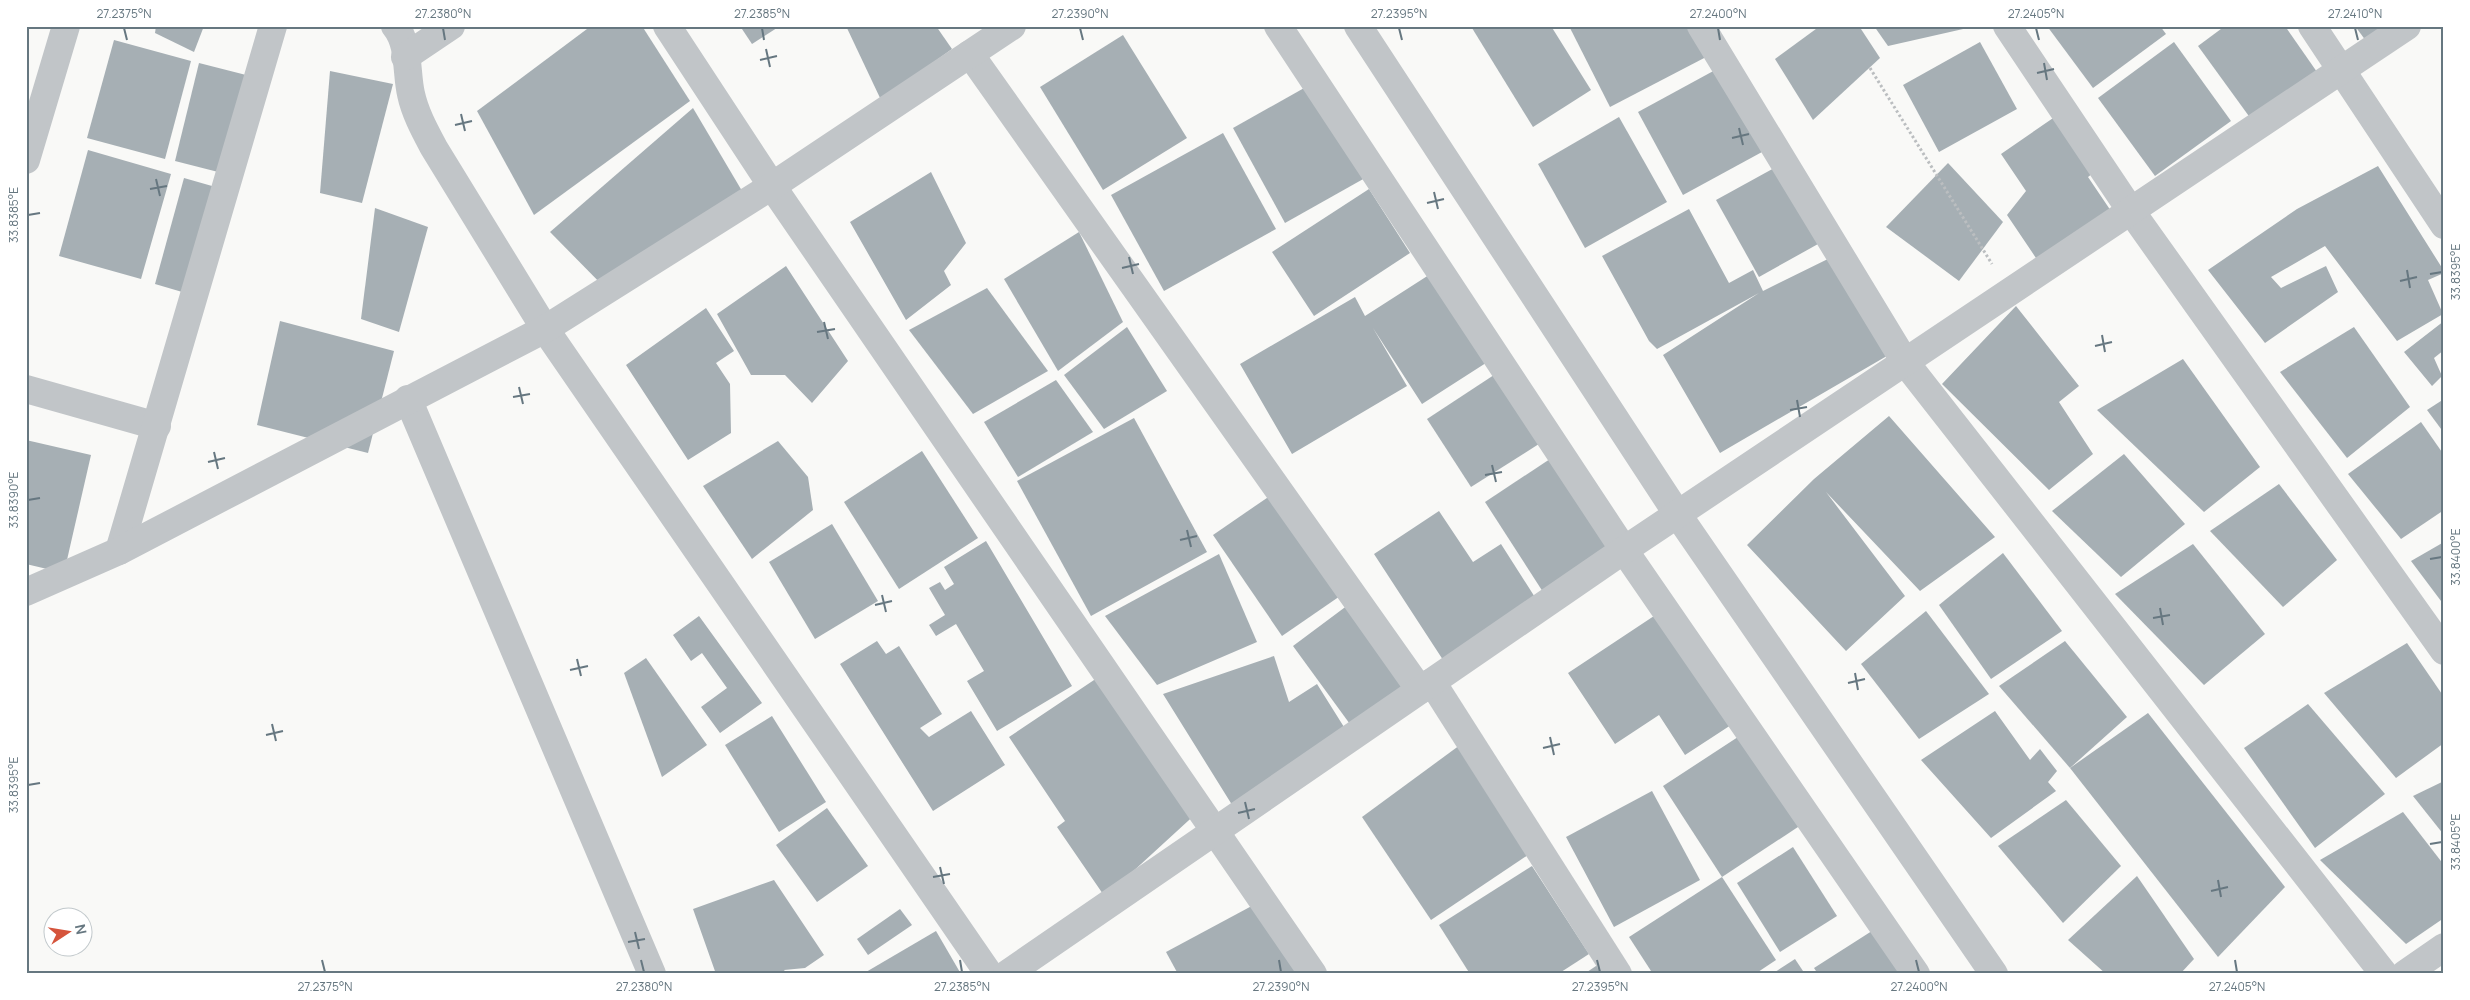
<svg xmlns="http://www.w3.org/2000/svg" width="2470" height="1000" font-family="Manrope,sans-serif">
  <rect width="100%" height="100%" fill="#f9f9f7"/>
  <g fill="#a6afb4">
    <path d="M156 26H204L194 52 155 33Z"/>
    <path d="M591 26H642L690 101 534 215 477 111Z"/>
    <path d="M740 26H780L752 44Z"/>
    <path d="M846 26H936L952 49 881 100Z"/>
    <path d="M1474 26H1551L1591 90 1533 127 1472 28Z"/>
    <path d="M1569 26H1693L1708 56 1610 107Z"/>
    <path d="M1820 26H1859L1880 58 1813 120 1775 59Z"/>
    <path d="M1874 26H1972V27L1888 46Z"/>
    <path d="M2047 26H2160L2166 34 2093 88Z"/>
    <path d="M2225 26H2285L2317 72 2251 119 2198 46Z"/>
    <path d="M2355 26H2386L2366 41Z"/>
    <path d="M1123 35 1187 138 1103 190 1040 87Z"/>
    <path d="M114 40 191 61 165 159 87 138Z"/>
    <path d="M1980 42 2017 109 1939 152 1903 85Z"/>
    <path d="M2174 42 2231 121 2155 176 2098 98Z"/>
    <path d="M199 63 250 76 226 174 175 161Z"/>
    <path d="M1717 69 1762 152 1683 195 1638 112Z"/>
    <path d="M330 71 393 84 362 203 320 193Z"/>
    <path d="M1313 83 1365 178 1285 223 1233 128Z"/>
    <path d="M693 108 745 196 613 296 550 232Z"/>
    <path d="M2059 114 2097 170 2088 177 2113 214 2040 264 2007 215 2026 191 2001 154Z"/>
    <path d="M1619 117 1667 202 1585 248 1538 164Z"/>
    <path d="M1223 133 1276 229 1164 291 1111 195Z"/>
    <path d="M88 150 171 174 141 279 59 256Z"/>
    <path d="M1948 163 2003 222 1959 281 1886 227Z"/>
    <path d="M2378 166 2444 271V273L2428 280 2443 314 2397 341 2325 246 2271 277 2281 288 2326 266 2338 292 2265 343 2208 270 2297 209Z"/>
    <path d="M1776 167 1818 244 1759 277 1716 200Z"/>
    <path d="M931 172 966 243 944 271 951 285 906 320 850 222Z"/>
    <path d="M184 178 219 188 189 294 155 284Z"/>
    <path d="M1369 189 1410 253 1314 316 1272 252Z"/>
    <path d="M375 208 428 227 399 332 361 319Z"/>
    <path d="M1689 209 1729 283 1753 270 1763 291 1836 255 1892 353 1720 453 1663 355 1759 293 1657 349 1649 341 1602 256Z"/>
    <path d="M1079 232 1123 322 1058 371 1004 279Z"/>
    <path d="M786 266 848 361 812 403 785 375H751L717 314Z"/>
    <path d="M1432 273 1489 361 1422 404 1373 328 1407 386 1292 454 1240 364 1355 297 1365 316Z"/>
    <path d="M987 288 1048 371 973 414 909 330Z"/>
    <path d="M2016 306 2079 386 2059 402 2093 454 2049 490 1942 384Z"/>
    <path d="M706 308 734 351 716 363 730 384 731 433 688 460 626 365Z"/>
    <path d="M280 321 394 351 368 453 257 425Z"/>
    <path d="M2444 321V350L2434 358 2442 376 2432 386 2404 352Z"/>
    <path d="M1127 327 1167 391 1104 429 1064 375Z"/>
    <path d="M2354 327 2410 407 2347 458 2280 372Z"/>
    <path d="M2183 359 2260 467 2204 512 2097 410Z"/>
    <path d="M1497 373 1542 442 1471 487 1427 419Z"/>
    <path d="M1056 380 1093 432 1018 477 984 422Z"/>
    <path d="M2444 399V433L2427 410Z"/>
    <path d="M1889 416 1995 537 1920 591 1826 492 1905 596 1846 651 1747 545 1814 479Z"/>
    <path d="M1134 418 1207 552 1091 616 1017 481Z"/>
    <path d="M2421 422 2444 455V510L2401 539 2348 474Z"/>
    <path d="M26 440 91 455 64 573 26 564Z"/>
    <path d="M778 441 808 477 813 510 752 559 703 486Z"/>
    <path d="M922 451 978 538 899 589 844 502Z"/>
    <path d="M2124 454 2185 524 2121 577 2052 511Z"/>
    <path d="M1553 457 1612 548 1543 592 1485 502Z"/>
    <path d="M2279 484 2337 560 2283 607 2210 531Z"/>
    <path d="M1274 493 1343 594 1282 636 1213 535Z"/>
    <path d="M1439 511 1473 562 1501 544 1538 602 1445 663 1374 554Z"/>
    <path d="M832 524 878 601 815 639 769 562Z"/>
    <path d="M986 541 1072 686 997 731 967 681 984 671 956 624 936 636 929 625 945 615 929 588 940 582 945 590 954 584 944 567Z"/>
    <path d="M2444 542V605L2411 561Z"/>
    <path d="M2193 544 2265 634 2204 685 2115 594Z"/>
    <path d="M2003 553 2062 631 1991 679 1939 605Z"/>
    <path d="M1219 554 1257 642 1157 685 1105 616Z"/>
    <path d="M1352 602 1414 687 1355 731 1293 646Z"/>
    <path d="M1926 611 1989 694 1919 739 1861 664Z"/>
    <path d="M1657 614 1731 725 1685 755 1659 715 1615 744 1568 673Z"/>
    <path d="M699 616 762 703 720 733 701 707 727 688 702 653 691 661 673 635Z"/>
    <path d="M877 641 886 654 899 646 942 714 920 728 929 737 971 711 1005 765 933 811 840 664Z"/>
    <path d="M2065 641 2127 717 2070 768 1999 686Z"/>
    <path d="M2407 643 2444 697V743L2396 778 2324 693Z"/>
    <path d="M1274 656 1289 702 1317 684 1349 735 1234 808 1163 694Z"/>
    <path d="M646 658 707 745 662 777 624 673Z"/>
    <path d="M1100 676 1200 810 1105 897 1057 827 1065 821 1009 737Z"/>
    <path d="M2308 704 2385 794 2315 848 2244 748Z"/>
    <path d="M1995 711 2030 760 2040 749 2057 771 2048 782 2056 791 1991 838 1921 760Z"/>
    <path d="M2148 713 2285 887 2218 957 2070 768Z"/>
    <path d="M772 716 826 802 779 832 725 745Z"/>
    <path d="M1741 735 1801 825 1722 877 1663 786Z"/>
    <path d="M1460 745 1528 855 1431 920 1362 817Z"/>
    <path d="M2444 781V835L2413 796Z"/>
    <path d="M1652 791 1700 880 1614 927 1566 837Z"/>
    <path d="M2066 800 2121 866 2063 923 1998 846Z"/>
    <path d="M827 808 868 866 817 902 776 845Z"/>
    <path d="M2403 812 2444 865V918L2406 944 2320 860Z"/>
    <path d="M1793 847 1837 916 1780 952 1737 883Z"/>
    <path d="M1532 866 1589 954 1558 974H1470L1439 925Z"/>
    <path d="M2137 876 2194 959 2180 974H2106L2068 940Z"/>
    <path d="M1722 877 1776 960 1755 974H1653L1629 937Z"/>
    <path d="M774 880 824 955 805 968 784 970 787 974H716L693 909Z"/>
    <path d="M1261 901 1301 974H1178L1166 952Z"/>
    <path d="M900 909 912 925 868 955 857 939Z"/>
    <path d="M1875 929 1904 974H1818L1814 968Z"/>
    <path d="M936 931 961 974H867L866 972Z"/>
    <path d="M1795 959 1805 974H1772Z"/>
    <path d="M1599 964 1605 974H1584Z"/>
  </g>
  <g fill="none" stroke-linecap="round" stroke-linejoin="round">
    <path stroke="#bbbec0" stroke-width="3" stroke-dasharray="2.5 2.5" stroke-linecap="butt" d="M1870 68 1992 264"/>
    <g stroke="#c1c5c8" stroke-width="28">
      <path d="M395 26C410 44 406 73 411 94 415 113 425 131 434 148L545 329 989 974"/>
      <path d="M667 26 772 186 1313 974"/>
      <path d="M1278 26 1624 550 1916 974"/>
      <path d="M1358 26 1678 515 1994 974"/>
      <path d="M1701 26 1905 362 2384 974"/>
      <path d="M2007 26 2131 211 2444 651"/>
      <path d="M2312 26 2444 225"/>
      <path d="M970 54 1420 690"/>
      <path d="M405 57 451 26"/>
      <path d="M26 160 66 26"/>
      <path d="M26 389 157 426"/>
      <path d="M408 399 652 974"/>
      <path d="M119 551 273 26"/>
      <path d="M26 592 119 551 545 329 772 186 1012 26"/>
      <path d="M1432 682 1618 974"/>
      <path d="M1007 974 1624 550 2407 26"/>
      <path d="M2405 974 2444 947"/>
    </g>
  </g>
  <path fill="none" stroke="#667780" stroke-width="2" d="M124 28 127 40M443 28 445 40M762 28 764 40M1080 28 1083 40M1399 28 1402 40M1718 28 1720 40M2036 28 2039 40M2355 28 2358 40M766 49 770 67M760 60 777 56M2044 63 2047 80M2037 73 2054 69M461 114 465 131M455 125 472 121M1739 128 1743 145M1732 138 1749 134M156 179 160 196M150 189 167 186M1434 192 1438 209M1427 203 1444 199M28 215 40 213M1129 257 1133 274M1122 268 1139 264M2407 270 2410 288M2430 274 2442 272M2400 281 2417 277M824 322 828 339M817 332 835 329M2102 335 2105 352M2095 346 2112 342M519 387 523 404M513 397 530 394M1797 400 1800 417M1790 410 1807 407M214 452 218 469M208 462 225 458M1492 465 1496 482M1485 475 1502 472M28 500 40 498M1187 530 1191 547M1180 540 1197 536M2430 559 2442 557M882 595 886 612M875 605 892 601M2160 608 2163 625M2153 618 2170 615M577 659 581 676M570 670 588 666M1855 673 1858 690M1848 683 1865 679M272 724 276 741M266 735 283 731M1550 737 1554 755M1543 748 1560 744M28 785 40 783M1245 802 1249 819M1238 813 1255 809M2430 844 2442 842M940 867 944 884M933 877 950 874M2218 880 2221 897M2211 891 2228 887M635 932 639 949M628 942 645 939M322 960 325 972M641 960 644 972M960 960 962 972M1279 960 1281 972M1597 960 1600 972M1916 960 1919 972M2235 960 2237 972"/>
  <rect width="2470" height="1000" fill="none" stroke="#ffffff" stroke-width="55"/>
  <g transform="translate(68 932) rotate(78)"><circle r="24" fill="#ffffff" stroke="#c2c9cc"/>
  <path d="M0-4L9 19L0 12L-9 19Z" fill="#d5543c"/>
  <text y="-8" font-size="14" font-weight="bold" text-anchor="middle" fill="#667780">N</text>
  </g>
  <rect x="28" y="28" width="2414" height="944" fill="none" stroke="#667780" stroke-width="2"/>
  <g font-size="12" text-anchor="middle" fill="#667780">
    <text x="124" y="18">27.2375°N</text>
    <text x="443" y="18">27.2380°N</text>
    <text x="762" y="18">27.2385°N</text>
    <text x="1080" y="18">27.2390°N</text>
    <text x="1399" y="18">27.2395°N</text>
    <text x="1718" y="18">27.2400°N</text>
    <text x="2036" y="18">27.2405°N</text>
    <text x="2355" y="18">27.2410°N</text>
    <text transform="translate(14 215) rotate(-90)" y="4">33.8385°E</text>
    <text transform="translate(2456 272) rotate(-90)" y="4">33.8395°E</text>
    <text transform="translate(14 500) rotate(-90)" y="4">33.8390°E</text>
    <text transform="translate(2456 557) rotate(-90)" y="4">33.8400°E</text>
    <text transform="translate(14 785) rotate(-90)" y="4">33.8395°E</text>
    <text transform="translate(2456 842) rotate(-90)" y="4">33.8405°E</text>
    <text x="325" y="991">27.2375°N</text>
    <text x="644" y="991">27.2380°N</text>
    <text x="962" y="991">27.2385°N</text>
    <text x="1281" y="991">27.2390°N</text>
    <text x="1600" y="991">27.2395°N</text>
    <text x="1919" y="991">27.2400°N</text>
    <text x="2237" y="991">27.2405°N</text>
  </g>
</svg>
